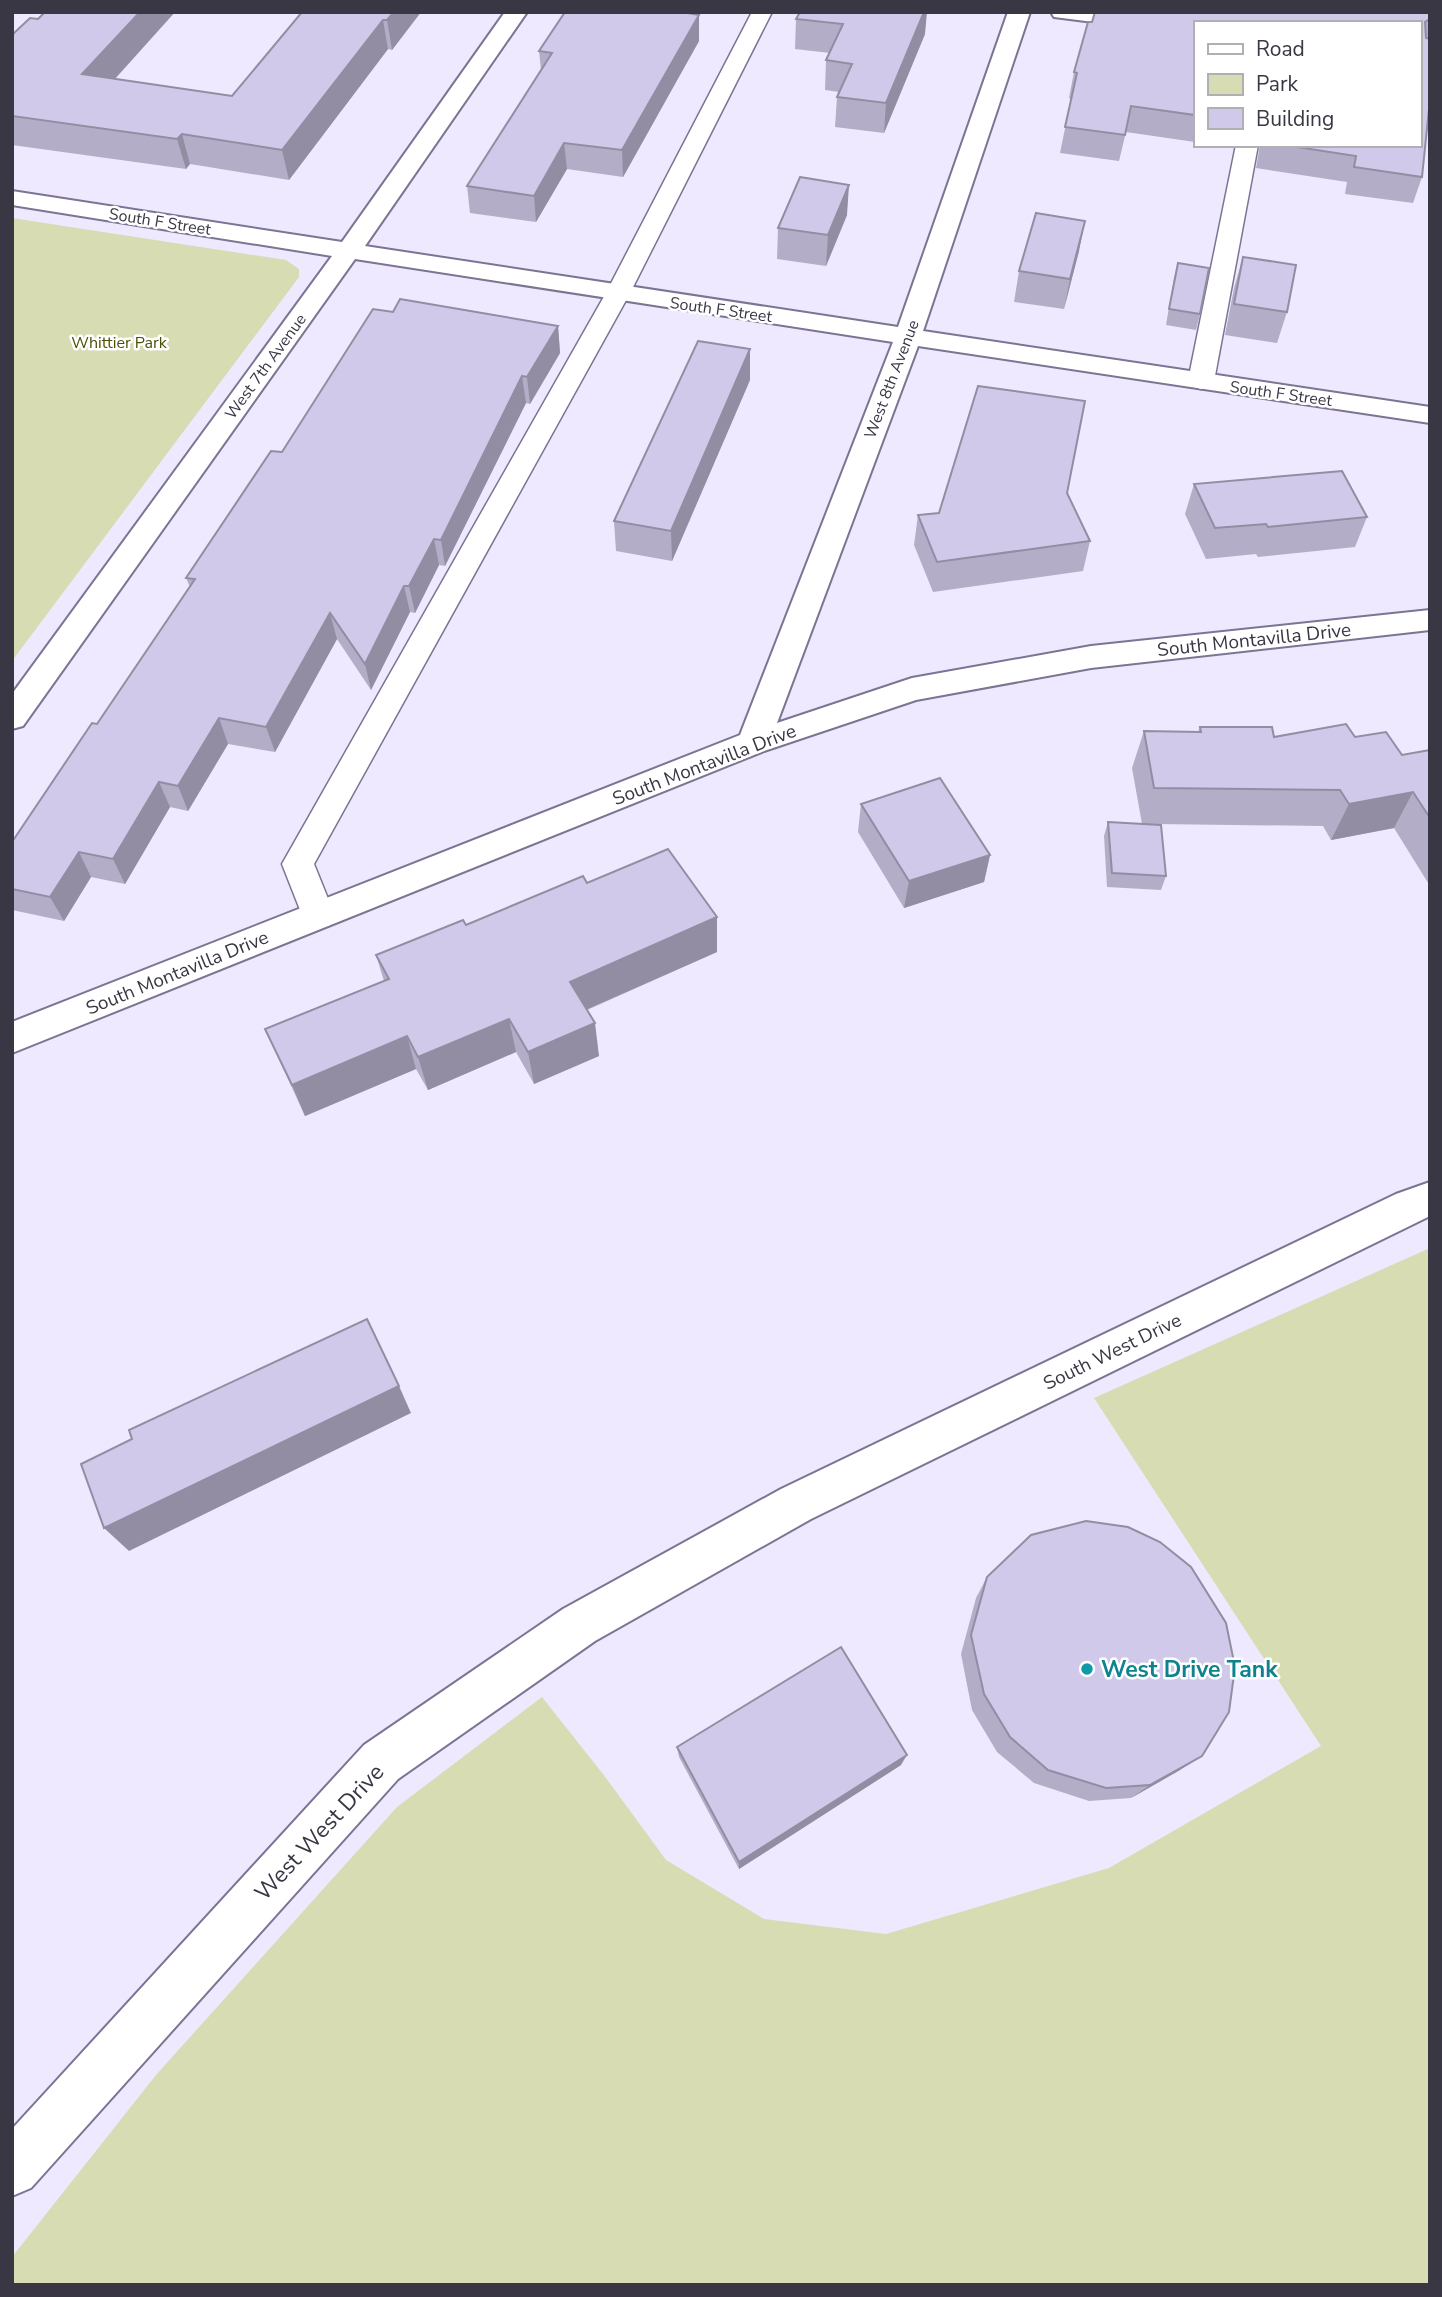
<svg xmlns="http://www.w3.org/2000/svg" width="1442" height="2297" font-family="'Nunito Sans',sans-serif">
  <rect width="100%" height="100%" fill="#eee9fe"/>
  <g fill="#d7dcb3">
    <path d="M12 218 286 260 299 269V277L12 661Z"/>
    <path d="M1430 1248V2285H12V2257L156 2075 397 1807 542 1697 606 1778 666 1860 764 1919 886 1934 1109 1868 1321 1746 1094 1398Z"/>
  </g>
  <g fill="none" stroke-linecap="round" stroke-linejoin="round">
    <defs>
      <g id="service">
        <path d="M752 12H772L630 293 314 864 335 916 330 925 318 929 306 925 282 864 606 293Z"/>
        <path d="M1236 145H1258L1214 381 1210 386 1201 389 1192 386 1188 381Z"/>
      </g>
      <g id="minor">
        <path d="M505 12H527L365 246 898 327 1008 12H1030L923 331 1430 407V423L918 346 777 723 912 678 1091 646 1430 610V630L1091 668 916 700 764 751 12 1053V1022L740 735 893 342 355 259 23 726 12 729V694L332 256 12 205V191L342 242Z"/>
        <path d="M1051 12H1118L1200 23H1195V35L1062 18 1054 17Z"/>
      </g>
      <path id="tertiary" d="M1430 1182V1216L811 1519 595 1641 398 1779 31 2188 12 2196V2129L364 1745 563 1609 781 1489 1396 1194Z"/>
    </defs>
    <use href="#service" stroke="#7c7492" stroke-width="3"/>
    <use href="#minor" stroke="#7c7492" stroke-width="4"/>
    <use href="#tertiary" stroke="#7c7492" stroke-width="4"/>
    <use href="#service" fill="#fff" fill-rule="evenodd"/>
    <use href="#minor" fill="#fff" fill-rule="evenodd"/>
    <use href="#tertiary" fill="#fff" fill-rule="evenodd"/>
  </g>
  <g fill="#b4adc8">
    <path d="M175 12 115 79 232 96 302 12H421L392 50 388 49 289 180 190 164 186 169 12 145V35L38 19Z"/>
    <path d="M1095 12H1430V99L1422 177 1413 203 1345 194 1347 182 1256 168 1260 145H1419V23H1195V142L1126 132 1119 161 1060 153 1071 99 1069 98 1074 72 1088 22H1092Z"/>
    <path d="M699 15V41L623 177 567 169 536 222 470 213 467 186 541 70 539 51Z"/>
    <path d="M796 19 925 34 884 133 835 127 837 97 839 92 825 90 826 60 830 53 795 49Z"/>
    <path d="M1215 145H1234L1233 148Z"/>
    <path d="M847 215 826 266 777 259 778 228Z"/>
    <path d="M1079 251 1064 309 1014 302 1019 271Z"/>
    <path d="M1243 257 1287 312 1277 343 1225 335 1234 288Z"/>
    <path d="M1178 263 1200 314 1196 330 1166 325 1174 278Z"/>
    <path d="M393 312 558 326 560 353 530 404 526 403 445 566 439 565 415 613 410 612 371 690 337 639 275 752 228 744 188 811 170 807 125 884 91 877 64 921 12 910V842L97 724 190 587 186 578 282 452Z"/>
    <path d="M750 380 672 561 616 551 614 521Z"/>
    <path d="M1194 484 1367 517 1355 547 1258 557 1256 554 1206 559 1185 514Z"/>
    <path d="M918 515 1090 541 1083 571 933 592 914 545Z"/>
    <path d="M1200 727 1274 737H1355L1402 755 1430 750V886L1394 828 1331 840 1323 826 1155 824 1166 876 1161 890 1107 887 1104 836 1108 822 1142 824 1132 768 1144 731 1198 732Z"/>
    <path d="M861 804 990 855 984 882 904 908 858 832Z"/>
    <path d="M587 883 717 952 587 1010 599 1056 534 1084 516 1052 428 1090 416 1069 305 1116 265 1029 384 981 376 955Z"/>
    <path d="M987 1577 1180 1770 1131 1798 1089 1801 1034 1783 997 1752 972 1710 961 1654 976 1598Z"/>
    <path d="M677 1747 901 1765 739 1869 679 1757Z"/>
  </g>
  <g fill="#928da3">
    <path d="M140 12H175L92 104 82 74Z"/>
    <path d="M394 12H421L392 50 387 20Z"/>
    <path d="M924 12H927L925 34 884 133 886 103Z"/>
    <path d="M699 15V41L623 177 622 150Z"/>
    <path d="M383 20 388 49 289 180 282 150Z"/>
    <path d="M182 134 190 164 186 169 177 139Z"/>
    <path d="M564 143 567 169 536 222 534 196Z"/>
    <path d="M849 185 847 215 826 266 828 235Z"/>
    <path d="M1085 221 1079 251 1064 309 1070 279Z"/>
    <path d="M558 326 560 353 530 404 527 377Z"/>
    <path d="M750 349V380L672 561 671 531Z"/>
    <path d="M522 376 526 403 445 566 441 540Z"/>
    <path d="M434 539 439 565 415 613 409 586Z"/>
    <path d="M404 586 410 612 371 690 365 664Z"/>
    <path d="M330 613 337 639 275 752 266 727Z"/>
    <path d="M219 718 228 744 188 811 178 786Z"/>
    <path d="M159 782 170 807 125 884 113 859Z"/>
    <path d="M1413 792 1394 828 1331 840 1349 804Z"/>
    <path d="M79 852 91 877 64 921 50 897Z"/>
    <path d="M990 855 984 882 904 908 909 881Z"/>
    <path d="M717 917V952L574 1015 570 982Z"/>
    <path d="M509 1019 516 1052 428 1090 418 1057Z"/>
    <path d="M595 1023 599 1056 534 1084 528 1052Z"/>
    <path d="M407 1036 416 1069 305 1116 292 1085Z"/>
    <path d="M399 1386 411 1413 129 1551 104 1528Z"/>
    <path d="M907 1755 901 1765 739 1869V1862Z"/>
    <path d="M1202 1756 1180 1770 1131 1798 1150 1785Z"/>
  </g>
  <g fill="#d1c9e9" stroke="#928da3" stroke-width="2">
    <path d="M45 12H140L82 74 232 96 302 12H394L387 20H383L282 150 182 134 177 139 12 116V35L30 18 38 19Z"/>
    <path d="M565 12H682L699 15 622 150 564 143 534 196 467 186 552 53 539 51Z"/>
    <path d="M800 12H924L886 103 837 97 852 64 826 60 843 24 796 19Z"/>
    <path d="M1095 12H1430V20H1428L1425 22 1426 38 1430 39V99L1422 177 1354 167 1356 156 1284 145H1419V23H1195V115L1131 106 1125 135 1065 127 1077 73 1074 72 1088 22H1092Z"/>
    <path d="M800 177 849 185 828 235 778 228Z"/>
    <path d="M1036 213 1085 221 1070 279 1019 271Z"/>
    <path d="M1243 257 1296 265 1287 312 1234 304Z"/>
    <path d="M1178 263 1209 268 1200 314 1169 309Z"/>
    <path d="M400 299 558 326 527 377 522 376 441 540 434 539 409 586H404L365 664 330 613 266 727 219 718 178 786 159 782 113 859 79 852 50 897 12 889V842L92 723 97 724 195 579 186 578 271 451 282 452 373 309 393 312Z"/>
    <path d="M698 341 750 349 671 531 614 521Z"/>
    <path d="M978 386 1085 401 1067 493 1090 541 937 562 918 515 939 513Z"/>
    <path d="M1342 471 1367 517 1268 527 1266 524 1215 528 1194 484Z"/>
    <path d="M1346 724 1355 737 1386 732 1402 755 1430 750V818L1413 792 1349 804 1340 790 1154 788 1144 731 1201 732 1200 727H1272L1274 737Z"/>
    <path d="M940 778 990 855 909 881 861 804Z"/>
    <path d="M1108 822 1161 825 1166 876 1112 873Z"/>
    <path d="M668 849 717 917 570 982 595 1023 528 1052 509 1019 418 1057 407 1036 292 1085 265 1029 389 979 376 955 463 920 466 925 583 876 587 883Z"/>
    <path d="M367 1319 399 1386 104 1528 81 1464 132 1439 129 1430Z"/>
    <path d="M1086 1521 1128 1527 1160 1542 1191 1567 1226 1623 1235 1667 1229 1712 1202 1756 1150 1785 1106 1788 1048 1770 1010 1737 984 1694 971 1635 987 1577 1031 1535Z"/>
    <path d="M841 1647 907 1755 739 1862 677 1747Z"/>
  </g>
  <circle fill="#0f9aa8" stroke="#fff" stroke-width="2.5" cx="1087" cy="1669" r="7"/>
  <g text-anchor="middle" stroke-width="5" stroke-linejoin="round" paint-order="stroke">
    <g font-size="16" fill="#3a3744" stroke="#fff">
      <text transform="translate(160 221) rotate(9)" y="6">South F Street</text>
      <text transform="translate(721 309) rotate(8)" y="6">South F Street</text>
      <text transform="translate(265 366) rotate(-54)" y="6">West 7th Avenue</text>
      <text transform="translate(891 379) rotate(-69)" y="6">West 8th Avenue</text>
      <text transform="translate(1281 393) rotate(8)" y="6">South F Street</text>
    </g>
    <g font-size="16" fill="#4c4f06" stroke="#fff">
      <text x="119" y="348">Whittier Park</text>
    </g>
    <g font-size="19" fill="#3a3744" stroke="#fff">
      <text transform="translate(1254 639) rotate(-6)" y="7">South Montavilla Drive</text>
      <text transform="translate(704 764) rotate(-21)" y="7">South Montavilla Drive</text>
      <text transform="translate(177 972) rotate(-22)" y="7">South Montavilla Drive</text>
      <text transform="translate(1112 1351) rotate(-26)" y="7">South West Drive</text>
    </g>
    <g font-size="23" font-weight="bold" fill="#0d838f" stroke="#fff" text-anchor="start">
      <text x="1101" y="1677">West Drive Tank</text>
    </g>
    <g font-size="23" fill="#3a3744" stroke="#fff">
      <text transform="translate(319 1832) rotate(-47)" y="8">West West Drive</text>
    </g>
  </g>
  <rect width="1442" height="2297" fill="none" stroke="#3a3744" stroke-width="28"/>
  <rect x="1194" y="21" width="228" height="126" fill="#ffffff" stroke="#b0afb4" stroke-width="2"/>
  <rect x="1208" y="44" width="35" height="10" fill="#ffffff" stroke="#b0afb4" stroke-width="2"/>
  <text x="1256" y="56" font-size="21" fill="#3a3744">Road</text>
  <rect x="1208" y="74" width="35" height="21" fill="#d7dcb3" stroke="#b0afb4" stroke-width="2"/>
  <text x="1256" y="91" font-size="21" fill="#3a3744">Park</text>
  <rect x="1208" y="108" width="35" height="21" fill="#d1c9e9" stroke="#b0afb4" stroke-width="2"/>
  <text x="1256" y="126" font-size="21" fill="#3a3744">Building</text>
</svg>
